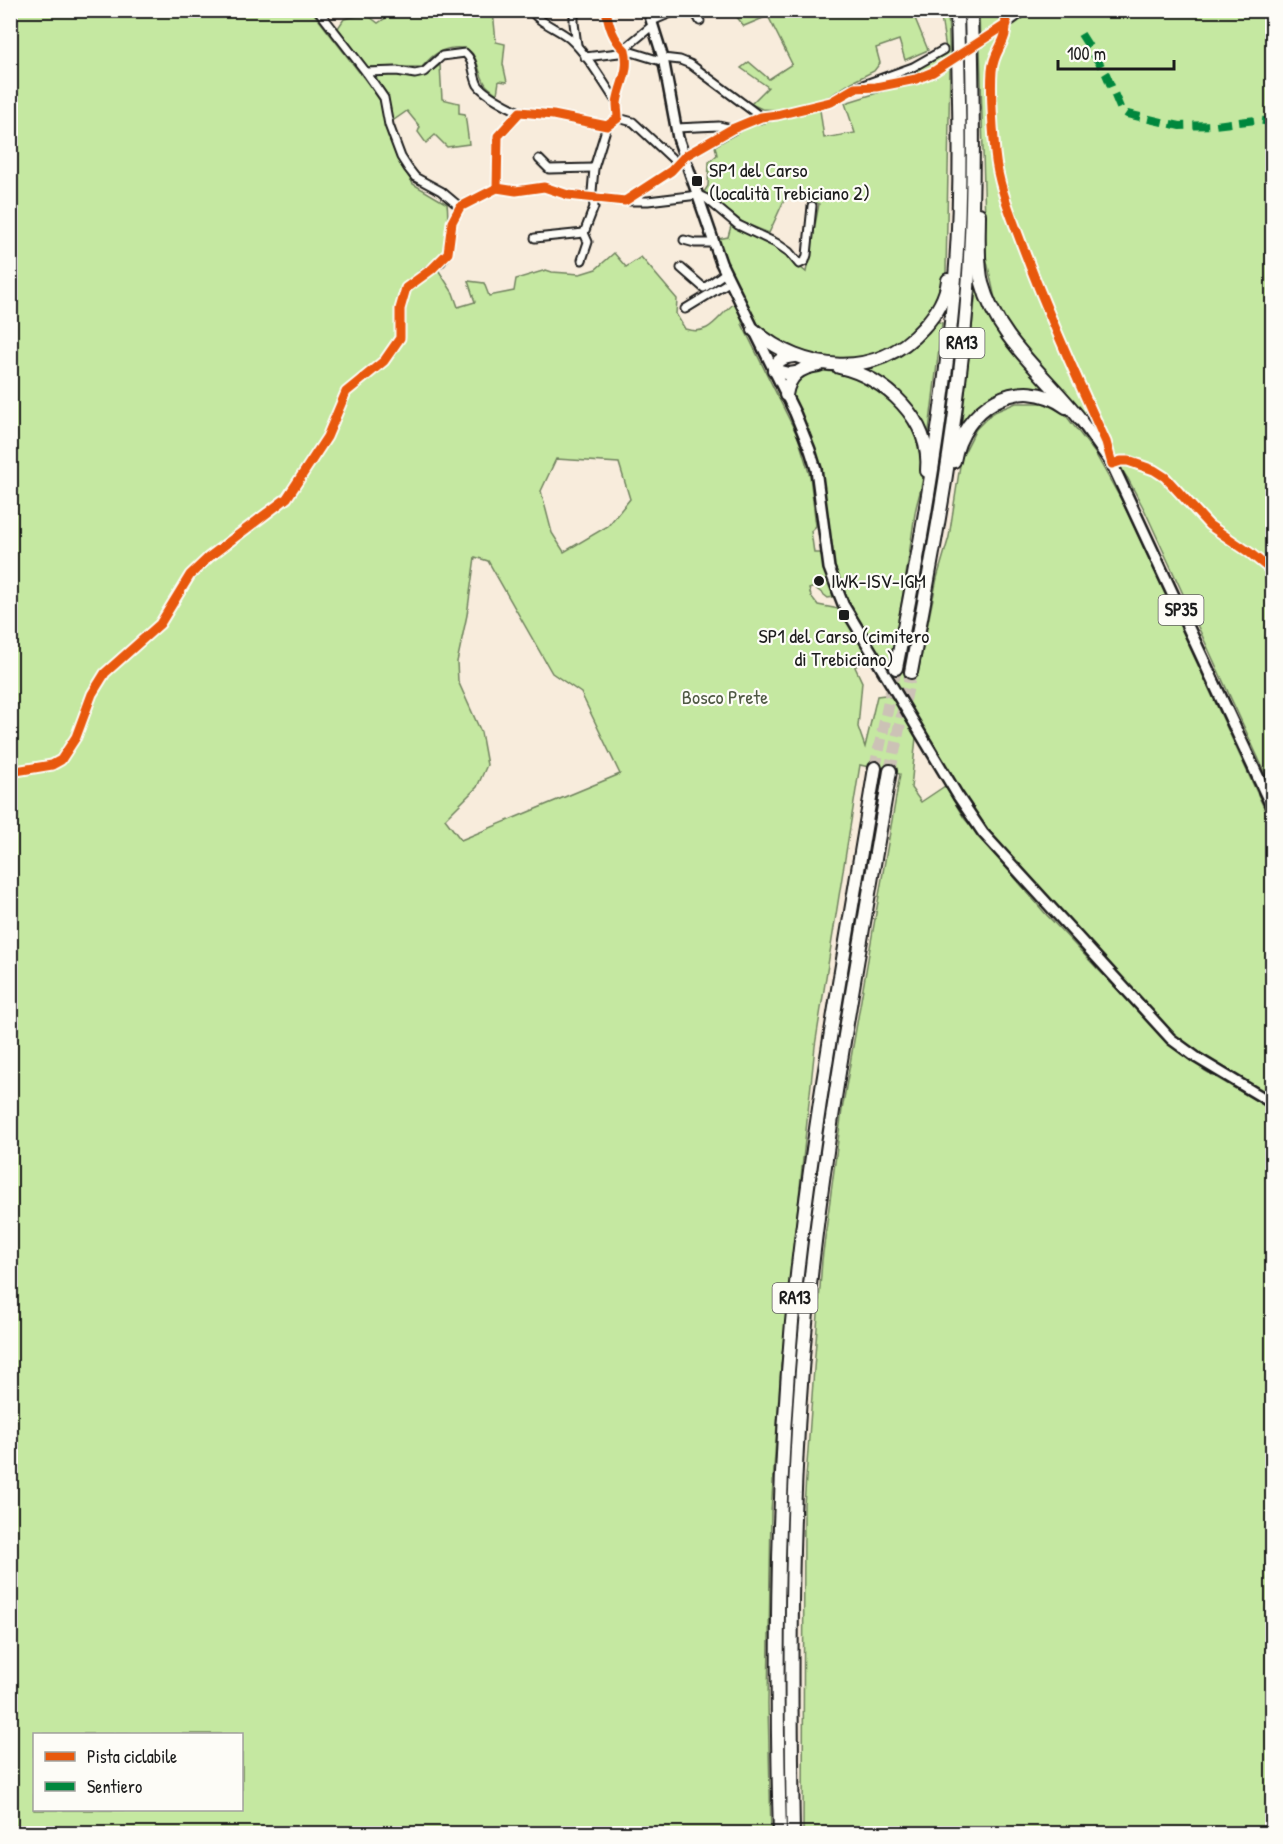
<svg xmlns="http://www.w3.org/2000/svg" width="1283" height="1844" font-family="'Patrick Hand',sans-serif">
  <rect width="100%" height="100%" fill="#f8ecdc"/>
  <filter id="ink" filterUnits="userSpaceOnUse"><feTurbulence type="fractalNoise" baseFrequency=".0167" numOctaves="2"/><feDisplacementMap in="SourceGraphic" scale="12" xChannelSelector="R" yChannelSelector="G"/><feConvolveMatrix kernelMatrix="1 2 1 2 8 2 1 2 1" color-interpolation-filters="sRGB"/></filter>
  <g filter="url(#ink)">
    <g fill="#c5e8a1" stroke="#70825e" stroke-width="1.5" fill-rule="evenodd">
      <path d="M10 11H312L380 99 386 126 396 156 413 184 447 204C450 225 443 250 439 271L453 293 458 307 475 302 468 281 484 283 489 296 514 291 516 279 546 270 552 272 580 274 596 269 614 253 626 267 641 257 677 299 676 314 685 329C711 337 717 316 735 303L743 320 742 324 798 437 810 476 816 526 811 531 814 553H822L833 597 828 598 814 587 809 589 811 596 818 605 839 609 843 613 868 656 855 667 862 682 858 727 865 747 877 696 885 695 893 698 916 737 911 788 921 802 945 786 964 818 1044 912 1160 1035 1205 1071 1272 1110V1833H803L804 1505 822 1260 842 1110 900 774 860 765 815 1046 781 1366 771 1512 768 1704 771 1833H11ZM556 459 619 463 630 499 608 526 564 552 552 533 541 491ZM475 557 488 561 552 673 581 693 620 774 461 840 445 819 477 787 487 765 481 732 458 681 457 662 467 615ZM34 1734H242V1810H34Z"/>
      <path d="M396 11H493L496 42 505 44 503 64 507 82 499 81 497 94C493 91 489 88 486 85 474 67 481 45 453 48 439 49 431 57 422 67H368L338 28 344 19 366 14 378 23Z"/>
      <path d="M732 11H912L928 50 905 60 899 40 876 48 880 63 874 71 852 82 827 98 781 110 762 109 751 104 768 87 741 68 749 62 769 79 792 64 768 16 744 26Z"/>
      <path d="M940 11H948L950 68 946 272C933 346 844 384 781 343 774 338 763 333 758 327 742 307 727 264 718 239L728 237 731 226 771 243 806 272 819 204 786 196 769 233 744 223 704 192 708 186 709 162 717 155 715 146 747 127 820 110 824 138 855 133 845 103 906 84 936 77 931 68 907 76 871 85 903 74 944 54 946 49Z"/>
      <path d="M979 11H1272V788L1145 511 1128 479 1100 437 1062 388 1023 345 997 308 986 257Z"/>
      <path d="M440 65 442 99 459 103V113L465 114 469 144 447 147 435 135 426 143 418 132 420 127 407 111 391 122 386 93 373 74C381 74 390 73 398 74 420 76 420 80 440 65Z"/>
      <path d="M977 281 986 312 1002 338 1052 393C1009 373 989 402 961 429Z"/>
      <path d="M936 321 942 323 928 439 862 370 861 366Z"/>
      <path d="M816 370C872 373 924 413 923 473 923 487 917 500 915 513 911 542 907 571 902 599 899 622 893 645 891 667L918 673 937 578 949 537 961 459 976 429 992 413 1016 403H1043L1064 413 1095 453 1123 503 1272 825V1097L1202 1054 1176 1036 1005 851 978 820 848 604 834 572 827 523 792 396C792 380 802 375 816 370Z"/>
    </g>
    <g fill="none" stroke-linecap="round" stroke-linejoin="round">
      <g stroke="#ccc2b6" stroke-width="12" stroke-dasharray="12 6" stroke-linecap="butt">
        <path d="M875 768 896 668"/>
        <path d="M890 771 911 672"/>
      </g>
      <defs>
        <g id="minor">
          <path d="M318 10 366 72 397 71 415 74 424 72 442 56 465 53C475 62 472 74 478 85 484 94 509 107 520 112"/>
          <path d="M531 10C539 23 557 28 569 38 588 55 603 82 617 103"/>
          <path d="M574 10V23L577 45"/>
          <path d="M694 10 700 21"/>
          <path d="M652 21 678 10"/>
          <path d="M997 31 1026 10"/>
          <path d="M625 50 664 62"/>
          <path d="M585 57 619 53 653 25"/>
          <path d="M663 58 680 60 690 64 761 117"/>
          <path d="M366 72 384 98 389 125 401 157 408 168 415 177 441 191 460 207"/>
          <path d="M860 86 913 67 943 50"/>
          <path d="M618 118 633 122 678 164"/>
          <path d="M676 128 719 126 732 129"/>
          <path d="M539 159 549 169 594 168"/>
          <path d="M497 188 498 136 520 112 553 115 607 126 618 118C618 113 617 108 617 103 620 82 630 73 625 50 613 39 609 26 606 10"/>
          <path d="M625 201H648L698 195 707 199 738 225 776 243 789 252 799 264 805 261 807 255 812 206"/>
          <path d="M535 238 584 233"/>
          <path d="M684 240 695 243H714"/>
          <path d="M582 260 588 242 584 233 594 207 592 192 594 168 607 126"/>
          <path d="M681 268 704 288 725 273"/>
          <path d="M422 275 441 262 448 253 452 222 460 207 497 188 516 191 544 187 568 195 625 201 671 171 685 156 748 122 761 117 777 115 831 102 855 88 876 87 916 79 933 72"/>
          <path d="M685 309 729 282"/>
        </g>
        <path id="secondary" d="M648 10 663 58 678 138 721 263 795 413 810 450 816 469 829 568 843 604 958 796 983 833 1171 1039 1197 1058 1272 1103"/>
        <path id="primary" d="M1080 419 1112 464 1272 807"/>
        <g id="motorway">
          <path d="M979 214C979 237 977 261 982 283 997 339 1046 375 1080 419"/>
          <path d="M754 330C803 373 877 380 923 328 936 314 946 299 948 280"/>
          <path d="M794 356C783 357 777 360 774 370L789 374 796 373"/>
          <path d="M839 367C885 377 932 420 927 471"/>
          <path d="M786 395C789 376 800 367 819 365"/>
          <path d="M954 461C963 408 1019 372 1066 407"/>
          <path d="M896 668C923 534 946 401 956 265 962 180 959 95 957 10"/>
          <path d="M911 672C935 545 959 417 968 288 975 196 973 103 971 10"/>
          <path d="M780 1834C775 1663 777 1492 792 1322 810 1136 845 952 875 768"/>
          <path d="M793 1834C790 1664 790 1493 806 1323 824 1138 859 955 890 771"/>
        </g>
      </defs>
      <use href="#minor" stroke="#1c1c1c" stroke-width="11"/>
      <use href="#secondary" stroke="#1c1c1c" stroke-width="14"/>
      <use href="#primary" stroke="#1c1c1c" stroke-width="15"/>
      <use href="#motorway" stroke="#1c1c1c" stroke-width="16"/>
      <use href="#minor" stroke="#fdfcf7" stroke-width="7"/>
      <use href="#secondary" stroke="#fdfcf7" stroke-width="9"/>
      <use href="#primary" stroke="#fdfcf7" stroke-width="10"/>
      <use href="#motorway" stroke="#fdfcf7" stroke-width="12"/>
      <defs>
        <path id="minor-bridge" d="M933 72 997 31"/>
      </defs>
      <use href="#minor-bridge" stroke="#1c1c1c" stroke-width="11" stroke-linecap="butt"/>
      <use href="#minor-bridge" stroke="#fdfcf7" stroke-width="7"/>
      <path stroke="#00873e" stroke-width="8" stroke-dasharray="15 8" stroke-linecap="butt" d="M1081 34 1106 74 1121 110 1127 114 1180 126 1215 125 1256 120 1272 122"/>
      <defs>
        <g id="cycleway">
          <path d="M1004 10C1012 44 994 45 992 71 990 96 993 127 995 153 998 185 1011 215 1022 245 1047 312 1076 377 1106 442L1112 464 1121 461H1128L1154 470 1165 477 1209 525 1250 553 1272 571"/>
          <path d="M497 188 498 136 520 112 553 115 607 126 618 118C618 113 617 108 617 103 620 82 630 73 625 50 613 39 609 26 606 10"/>
          <path d="M10 772 52 765 61 760 76 737 92 694 105 673 160 624 190 575 209 557 287 498 327 437 346 392 384 361 400 338V309L406 288 432 269 448 253 452 222 460 207 497 188 516 191 544 187 568 195 625 201 671 171 685 156 732 129 761 117 777 115 831 102 855 88 876 87 916 79 933 72 1007 24"/>
        </g>
      </defs>
      <use href="#cycleway" stroke="#fdfcf7" stroke-width="13"/>
      <use href="#cycleway" stroke="#e8590c" stroke-width="9"/>
    </g>
  </g>
  <g fill="#1c1c1c" stroke="#fdfcf7" stroke-width="2">
    <rect x="691" y="175" width="12" height="12" rx="3"/>
    <circle cx="819" cy="581" r="6"/>
    <rect x="838" y="609" width="12" height="12" rx="3"/>
  </g>
  <g text-anchor="middle" stroke-width="4.5" stroke-linejoin="round" paint-order="stroke">
    <g fill="#fdfcf7" stroke="#605f5e" stroke-width="1.5">
      <rect x="939.5" y="328" width="45" height="30" rx="4.5"/>
      <rect x="1158.5" y="595" width="45" height="30" rx="4.5"/>
      <rect x="772.5" y="1283" width="45" height="30" rx="4.5"/>
    </g>
    <g font-size="18" font-weight="bold" fill="#1c1c1c">
      <text x="962" y="349">RA13</text>
      <text x="1181" y="616">SP35</text>
      <text x="795" y="1304">RA13</text>
    </g>
    <g font-size="20" fill="#1c1c1c" stroke="#fdfcf7" text-anchor="start">
      <text x="709" y="177">SP1 del Carso<tspan x="709" dy="23">(località Trebiciano 2)</tspan></text>
      <text x="831" y="588">IWK-ISV-IGM</text>
      <text x="844" y="643" text-anchor="middle">SP1 del Carso (cimitero<tspan x="844" dy="23">di Trebiciano)</tspan></text>
    </g>
    <g font-size="20" fill="#4f5944" stroke="#fdfcf7">
      <text x="725" y="704">Bosco Prete</text>
    </g>
  </g>
  <rect width="1283" height="1844" fill="none" stroke="#fdfcf7" stroke-width="36"/>
  <rect x="18" y="18" width="1247" height="1808" fill="none" stroke="#1c1c1c" stroke-width="2" filter="url(#ink)"/>
  <rect x="33" y="1733" width="210" height="78" fill="#fdfcf7" stroke="#a3a29f" stroke-width="1.5"/>
  <rect x="45" y="1752" width="30" height="9" fill="#e8590c" stroke="#a3a29f" stroke-width="1.5"/>
  <text x="87" y="1763" font-size="18" fill="#1c1c1c">Pista ciclabile</text>
  <rect x="45" y="1782" width="30" height="9" fill="#00873e" stroke="#a3a29f" stroke-width="1.5"/>
  <text x="87" y="1793" font-size="18" fill="#1c1c1c">Sentiero</text>
  <path d="M1058 60v9h116v-9" fill="none" stroke="#1c1c1c" stroke-width="3"/>
  <text x="1067" y="60" font-size="18" fill="#1c1c1c" stroke="#fdfcf7" stroke-width="4.5" paint-order="stroke">100 m</text>
</svg>
